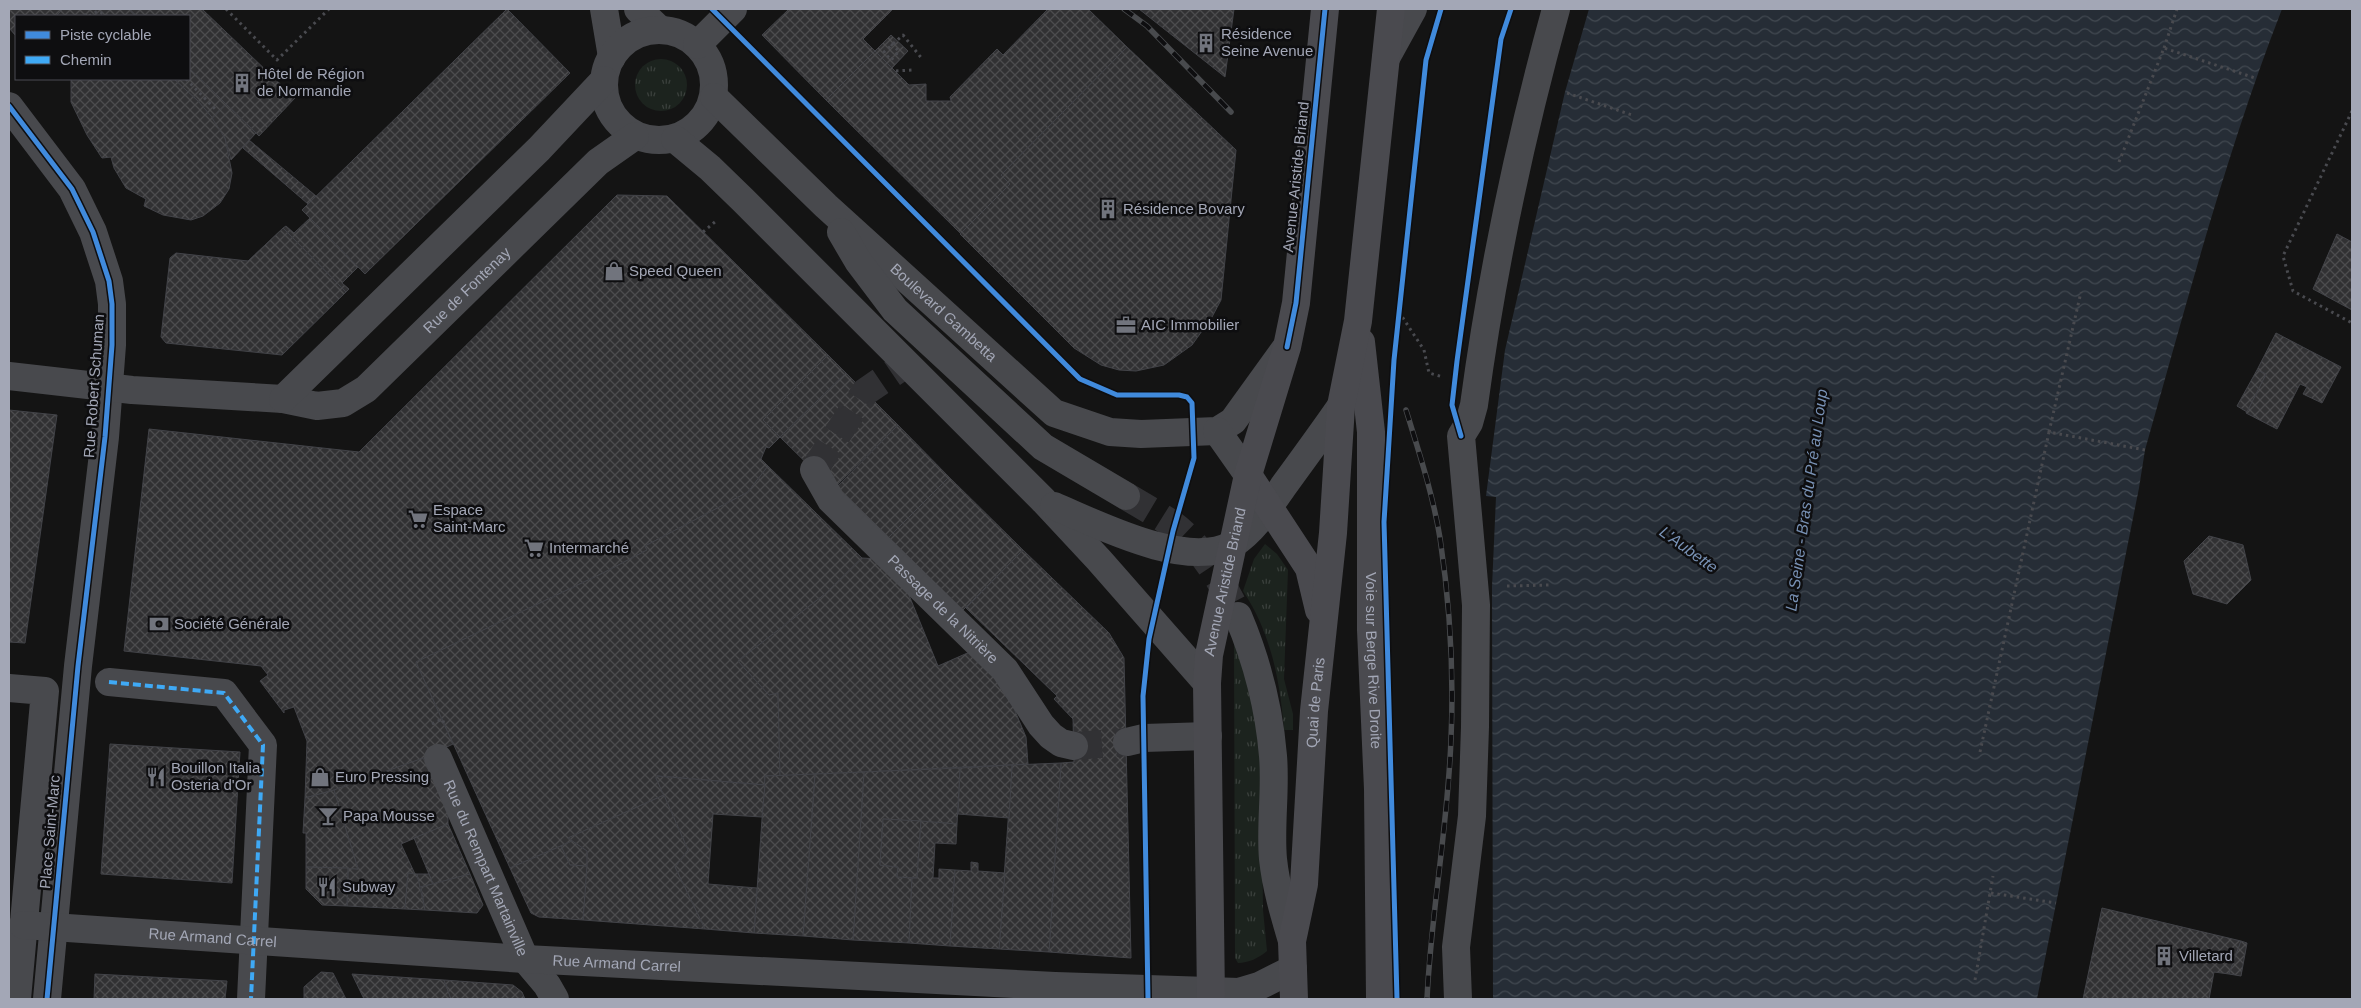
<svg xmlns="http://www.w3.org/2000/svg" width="2361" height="1008" font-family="Arial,sans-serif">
  <defs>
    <pattern id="grass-tufts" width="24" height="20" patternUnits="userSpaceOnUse" patternTransform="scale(1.25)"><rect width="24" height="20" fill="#1c231e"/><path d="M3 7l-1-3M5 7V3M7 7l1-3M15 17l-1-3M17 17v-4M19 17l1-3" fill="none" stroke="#3a403c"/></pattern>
    <pattern id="water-waves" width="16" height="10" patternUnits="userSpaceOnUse" patternTransform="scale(1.25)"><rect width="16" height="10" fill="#262d36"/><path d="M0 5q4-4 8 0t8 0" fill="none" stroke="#424951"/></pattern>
    <pattern id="building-cross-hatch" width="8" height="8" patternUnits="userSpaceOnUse" patternTransform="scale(1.25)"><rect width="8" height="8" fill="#313133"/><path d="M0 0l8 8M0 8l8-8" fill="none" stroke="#4c4c4e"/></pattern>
  </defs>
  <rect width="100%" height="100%" fill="#141414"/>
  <g fill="url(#grass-tufts)">
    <circle cx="661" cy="85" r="26"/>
    <path d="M1265 544 1277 554 1288 570 1284 679 1293 714V730H1284C1280 680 1271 633 1243 591L1254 559Z"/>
    <path d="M1234 644 1252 691 1261 747 1263 910 1267 951C1259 958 1248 963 1238 963L1235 958Z"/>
  </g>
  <path fill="url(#water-waves)" d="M1589 9H2282C2226 153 2187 302 2145 450L2139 488 2037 999H1493L1492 587 1496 497 1486 496 1505 350 1565 92Z"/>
  <g fill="url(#building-cross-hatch)" stroke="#424348">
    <path d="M9 9H63L56 16H16V36L9 28Z"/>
    <path d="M63 9H129L137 16H56Z"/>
    <path d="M129 9H202L295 98 259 136 189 68V16H137Z"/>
    <path d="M507 9 570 73 365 274 302 210Z"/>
    <path d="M789 9H893L863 39 875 51 826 100 762 35Z"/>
    <path d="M1048 9H1088L1127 47 1001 175 1010 184 961 234 826 100 875 51 909 85 926 84V101H951L950 97 997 49 1003 55Z"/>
    <path d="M1139 9H1234L1225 77Z"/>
    <path d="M891 35 908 51 892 68 875 51Z"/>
    <path d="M1127 47 1236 150 1221 300 1212 317 1192 345 1164 365 1136 371 1119 370 1101 365 1074 348 960 234 1010 184 1001 175Z"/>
    <path d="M189 68 226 104 212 118 198 101 174 79H189Z"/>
    <path d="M71 79H174L198 101 217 123 225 138 232 173 229 189 220 203 203 216 191 220 163 215 144 206 146 199 126 188 114 168 111 157 102 158 87 135 71 102Z"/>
    <path d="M226 104 256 133 231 160 225 138 212 118Z"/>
    <path d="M249 140 316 196 308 204 243 148Z"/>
    <path d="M617 195 667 196 828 355 763 420 780 437 769 448 766 447 761 459 768 466 748 492 645 546 647 550 605 572 416 662 453 744 424 758 334 790 305 798 307 741 294 707 284 710V713L260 681 268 675 261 666 124 651 149 429 359 452Z"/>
    <path d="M310 218 358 267 342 283 349 289 346 292 283 228 286 226 294 233Z"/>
    <path d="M283 228 346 292 282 355 166 343 161 337 170 258 176 253 248 261Z"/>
    <path d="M2337 234 2352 242V310L2313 289Z"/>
    <path d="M2276 333 2341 367 2322 403 2303 394 2307 387 2300 384 2277 429 2246 413 2266 374 2257 370Z"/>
    <path d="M828 355 846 373 780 437 763 420Z"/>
    <path d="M2257 370 2266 374 2247 412 2237 406Z"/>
    <path d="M846 373 898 425 833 489 780 437Z"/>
    <path d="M9 410 57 415 25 643 9 642Z"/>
    <path d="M898 425 949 477 885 541 834 490Z"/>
    <path d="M768 466 862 558 825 594 738 661 769 695 778 693 780 776H765V785L657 776 656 778 664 795 568 838 572 841 510 868 416 662 605 572 647 550 645 546 748 492Z"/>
    <path d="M949 477 1023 550 959 614 885 541Z"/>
    <path d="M2209 536 2243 545 2251 580 2227 604 2193 594 2184 561Z"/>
    <path d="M1023 550 1109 633 1124 658 1131 958 1049 952 1061 763 1074 762 1073 719 1054 699 1057 696 966 608Z"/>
    <path d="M862 558 880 559 904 583 938 666 972 651 1002 680 1026 737 1028 764 780 776 778 693 769 695 738 661 825 594Z"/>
    <path d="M110 744 240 752 232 883 101 874Z"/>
    <path d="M423 758 448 810V824L401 844 415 874 408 873 405 909 347 906 348 868 358 869 334 790Z"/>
    <path d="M1061 763 1049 952 999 949 1012 765Z"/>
    <path d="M1012 765 1009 818 958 814 960 768Z"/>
    <path d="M960 768 957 824 883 819 880 865 898 867 897 877 912 878 909 943 853 940 864 772Z"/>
    <path d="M864 772 853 940 803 936 815 774Z"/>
    <path d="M815 774 803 936 754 933 765 776Z"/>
    <path d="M657 776 765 785 762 817 713 814 708 884 757 888 754 933 705 929 675 867 688 850 656 778Z"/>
    <path d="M334 790 358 869 306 867V833H303L305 798Z"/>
    <path d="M664 795 688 850 675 867 705 929 583 920 587 851 568 838Z"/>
    <path d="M883 819 921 821 917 878 897 877 898 867 880 865Z"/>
    <path d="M921 821 957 824 956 844 935 843 933 878H939V869L955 870 950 946 909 943 912 878H917Z"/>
    <path d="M448 824 470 874 433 884 414 838Z"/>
    <path d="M572 841 587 851V866L570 865 561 846Z"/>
    <path d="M561 846 570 865 587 866 583 920 539 917 531 913 510 868Z"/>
    <path d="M971 862 978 863V871L1005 873 999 949 950 946 955 870 971 871Z"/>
    <path d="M306 867 348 868 347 906 322 905 306 889Z"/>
    <path d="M408 873 417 874 425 910 405 909Z"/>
    <path d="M417 874H429L433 884 420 887Z"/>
    <path d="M470 874 483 905 477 913 425 910 421 887Z"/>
    <path d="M2102 908 2241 941 2229 974 2214 972 2209 999H2083Z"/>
    <path d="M2241 941 2247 943 2241 976 2229 974Z"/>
    <path d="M321 972 333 973 346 999H304V987Z"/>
    <path d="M95 974 227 981 225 999H94Z"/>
    <path d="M352 974 444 980 451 999H364Z"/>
    <path d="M444 980 513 985 522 992 525 999H451Z"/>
  </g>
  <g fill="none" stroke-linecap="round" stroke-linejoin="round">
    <g stroke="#313134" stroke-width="28" stroke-dasharray="28 14" stroke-linecap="butt">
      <path d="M814 470 865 392 906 364"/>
      <path d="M1126 496C1141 505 1157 514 1172 524 1199 544 1217 574 1232 603"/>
      <path d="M1074 746 1127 742"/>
    </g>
    <g stroke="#494a4f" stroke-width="3" stroke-dasharray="2.5 4" stroke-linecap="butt">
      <path d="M226 9 277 60 329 9"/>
      <path d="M85 16 88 9"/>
      <path d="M89 16 98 11 107 16"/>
      <path d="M891 44 899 51 891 60 884 52 903 35 923 60"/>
      <path d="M2164 48 2177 9"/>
      <path d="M896 71 912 70"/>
      <path d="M186 79 218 112"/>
      <path d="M1567 93 1632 115"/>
      <path d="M2352 111 2283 256 2293 291 2352 323"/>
      <path d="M2119 162 2164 48 2255 78"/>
      <path d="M703 232 716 221"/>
      <path d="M1399 312 1424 350 1429 373 1443 377"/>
      <path d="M1396 337 1427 57"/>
      <path d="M2049 432 2081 292"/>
      <path d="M1507 586 1551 585"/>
      <path d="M432 724 442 719 445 725"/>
      <path d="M1980 752 2049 432 2145 450"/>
      <path d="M1991 893 2056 903"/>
      <path d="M1975 980 1993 876"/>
    </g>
    <g stroke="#48494d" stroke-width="28">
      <path d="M604 9 612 57"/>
      <path d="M638 9 659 29"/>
      <circle cx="659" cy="85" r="55"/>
      <path d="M697 45 733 9"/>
      <path d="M1386 58 1413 9"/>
      <path id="s1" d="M714 97 826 206 1054 413 1110 432 1141 434 1217 431 1233 421 1285 349"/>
      <path d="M9 106 72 189 93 232 109 281 112 304V345L105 437 78 666 47 999"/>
      <path d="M675 139 710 168 743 200 1044 501 1099 560 1207 683"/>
      <path d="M841 232 858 261 895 310 1043 447 1126 496"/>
      <path id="s2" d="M9 376 132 390 283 399 317 406 343 403 366 389 598 162 635 136"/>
      <path d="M283 399 539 149 604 80"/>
      <path d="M1217 431 1248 475"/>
      <path id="s3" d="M814 470 831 500 1005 670 1041 725 1051 736 1061 743 1074 746"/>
      <path d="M1054 506C1097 524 1188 571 1233 544 1255 530 1270 505 1285 484 1304 458 1323 432 1341 406"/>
      <path d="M1238 616C1257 661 1269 707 1273 756 1276 790 1270 825 1273 859 1276 887 1284 914 1292 941"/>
      <path d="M109 682 224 693 263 745 251 999"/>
      <path d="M9 688 45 691 17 999"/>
      <path d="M1127 742 1144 738 1208 736"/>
      <path id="s4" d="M438 758 525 959 547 985 555 999"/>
      <path id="s5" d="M23 925 525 959 1055 986 1239 992 1259 986 1293 969"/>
      <path d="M1458 999 1456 947 1472 816 1475 727 1476 605 1461 436 1469 423 1474 405C1492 271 1520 139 1556 9"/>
    </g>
    <g stroke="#4a4a4f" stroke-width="28">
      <path id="s6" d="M1361 342 1371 432V630L1378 789 1380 999"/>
      <path d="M1248 475 1309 568 1319 610"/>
      <path id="s7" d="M1211 999 1207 683 1209 655 1248 475 1287 347 1296 303 1325 9"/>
      <path id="s8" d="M1294 999 1292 941 1304 884 1314 711 1333 533 1341 406 1358 321 1391 9"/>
    </g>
    <defs>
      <g id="rail">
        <path d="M1124 9 1147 26 1231 112"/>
        <path d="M1406 410C1419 452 1433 495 1440 538 1450 605 1454 672 1451 739 1448 826 1431 912 1427 999"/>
      </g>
    </defs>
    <use href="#rail" stroke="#484a4d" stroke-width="5.5"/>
    <use href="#rail" stroke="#0e0e10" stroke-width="4" stroke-dasharray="11" stroke-linecap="butt"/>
    <path stroke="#3fa9f5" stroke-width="4" stroke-dasharray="8 4" stroke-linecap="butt" d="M109 682 224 693 263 745 251 999"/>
    <defs>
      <g id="cycleway">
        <path d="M712 9 1080 379 1117 395H1179L1187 397 1192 403 1194 458 1173 531 1149 639 1143 696 1148 999"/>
        <path d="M9 106 72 189 93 232 109 281 112 304V345L105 437 78 666 47 999"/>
        <path d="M1287 347 1296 303 1325 9"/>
        <path d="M1461 436 1452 405 1457 361 1501 39 1511 9"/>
        <path d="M1397 999 1384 522 1394 360 1426 60 1441 9"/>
      </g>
    </defs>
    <use href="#cycleway" stroke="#0e0e10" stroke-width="8"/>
    <use href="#cycleway" stroke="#408adc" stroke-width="5"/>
  </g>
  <defs>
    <symbol id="building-bare" viewBox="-9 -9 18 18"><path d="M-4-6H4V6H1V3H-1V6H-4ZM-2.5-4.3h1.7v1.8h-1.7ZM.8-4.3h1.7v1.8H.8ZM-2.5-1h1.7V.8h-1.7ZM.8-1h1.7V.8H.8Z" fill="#71747d" stroke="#0e0e10" stroke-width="2.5" paint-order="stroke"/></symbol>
    <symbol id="shop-bare" viewBox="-9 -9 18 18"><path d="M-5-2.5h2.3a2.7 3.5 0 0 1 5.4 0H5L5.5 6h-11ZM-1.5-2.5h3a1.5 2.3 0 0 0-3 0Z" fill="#71747d" stroke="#0e0e10" stroke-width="2.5" paint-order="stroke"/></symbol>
    <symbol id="office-bare" viewBox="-9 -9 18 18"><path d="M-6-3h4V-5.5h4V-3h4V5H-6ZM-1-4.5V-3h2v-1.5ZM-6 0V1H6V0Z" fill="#71747d" stroke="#0e0e10" stroke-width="2.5" paint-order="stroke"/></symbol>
    <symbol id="supermarket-bare" viewBox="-9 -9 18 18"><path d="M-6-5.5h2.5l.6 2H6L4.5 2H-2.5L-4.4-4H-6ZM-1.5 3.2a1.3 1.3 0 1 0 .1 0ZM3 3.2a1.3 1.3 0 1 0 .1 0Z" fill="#71747d" stroke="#0e0e10" stroke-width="2.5" paint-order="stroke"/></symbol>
    <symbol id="bank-bare" viewBox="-9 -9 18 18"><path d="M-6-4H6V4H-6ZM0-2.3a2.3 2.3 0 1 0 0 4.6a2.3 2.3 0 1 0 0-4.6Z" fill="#71747d" stroke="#0e0e10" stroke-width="2.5" paint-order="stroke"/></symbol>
    <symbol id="restaurant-bare" viewBox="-9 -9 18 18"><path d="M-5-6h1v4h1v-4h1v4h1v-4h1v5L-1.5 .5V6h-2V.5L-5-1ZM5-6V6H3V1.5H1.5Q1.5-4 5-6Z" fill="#71747d" stroke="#0e0e10" stroke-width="2.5" paint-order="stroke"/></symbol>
    <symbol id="bar-bare" viewBox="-9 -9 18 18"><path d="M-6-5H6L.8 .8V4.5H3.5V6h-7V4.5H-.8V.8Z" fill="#71747d" stroke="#0e0e10" stroke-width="2.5" paint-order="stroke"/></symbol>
  </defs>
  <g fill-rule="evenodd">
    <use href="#building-bare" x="1192" y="29" width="28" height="28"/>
    <use href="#building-bare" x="228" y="69" width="28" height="28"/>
    <use href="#building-bare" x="1094" y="195" width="28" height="28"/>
    <use href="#shop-bare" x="600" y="257" width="28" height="28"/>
    <use href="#office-bare" x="1112" y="311" width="28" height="28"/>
    <use href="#supermarket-bare" x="404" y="505" width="28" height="28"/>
    <use href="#supermarket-bare" x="520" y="534" width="28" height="28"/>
    <use href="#bank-bare" x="145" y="610" width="28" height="28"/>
    <use href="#restaurant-bare" x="142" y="763" width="28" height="28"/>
    <use href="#shop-bare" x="306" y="763" width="28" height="28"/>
    <use href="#bar-bare" x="314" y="802" width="28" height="28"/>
    <use href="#restaurant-bare" x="313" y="873" width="28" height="28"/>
    <use href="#building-bare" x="2150" y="942" width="28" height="28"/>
  </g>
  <g text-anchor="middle" stroke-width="5" stroke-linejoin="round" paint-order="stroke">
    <g font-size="15" fill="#a3a7b6" stroke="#0e0e10" text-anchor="start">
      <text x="1221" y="39">Résidence<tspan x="1221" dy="17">Seine Avenue</tspan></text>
      <text x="257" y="79">Hôtel de Région<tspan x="257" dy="17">de Normandie</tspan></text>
      <text x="1123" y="214">Résidence Bovary</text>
      <text x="629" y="276">Speed Queen</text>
      <text x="1141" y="330">AIC Immobilier</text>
      <text x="433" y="515">Espace<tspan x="433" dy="17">Saint-Marc</tspan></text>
      <text x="549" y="553">Intermarché</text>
      <text x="174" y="629">Société Générale</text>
      <text x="171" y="773">Bouillon Italia<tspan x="171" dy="17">Osteria d'Or</tspan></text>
      <text x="335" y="782">Euro Pressing</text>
      <text x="343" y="821">Papa Mousse</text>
      <text x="342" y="892">Subway</text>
      <text x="2179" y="961">Villetard</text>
    </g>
    <g font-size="15" fill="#a3a7b6" stroke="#0e0e10">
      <text transform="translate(1296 177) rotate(-84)" y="5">Avenue Aristide Briand</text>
      <text dy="5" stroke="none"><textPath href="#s2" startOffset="504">Rue de Fontenay</textPath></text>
      <text dy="5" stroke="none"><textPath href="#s1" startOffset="315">Boulevard Gambetta</textPath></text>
      <text transform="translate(94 386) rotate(-86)" y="5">Rue Robert Schuman</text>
      <text dy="5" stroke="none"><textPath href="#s7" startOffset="419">Avenue Aristide Briand</textPath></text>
      <text dy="5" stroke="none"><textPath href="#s3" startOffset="191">Passage de la Nitrière</textPath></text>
      <text dy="5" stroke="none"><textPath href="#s6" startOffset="319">Voie sur Berge Rive Droite</textPath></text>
      <text dy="5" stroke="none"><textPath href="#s8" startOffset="298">Quai de Paris</textPath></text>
      <text transform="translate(50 832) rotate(-85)" y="5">Place Saint-Marc</text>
      <text dy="5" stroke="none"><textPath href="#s4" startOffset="120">Rue du Rempart Martainville</textPath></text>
      <text dy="5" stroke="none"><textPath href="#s5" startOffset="190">Rue Armand Carrel</textPath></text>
      <text dy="5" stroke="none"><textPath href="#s5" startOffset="595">Rue Armand Carrel</textPath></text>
    </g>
    <g font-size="16" font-style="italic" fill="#7891b4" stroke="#0e0e10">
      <text transform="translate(1806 500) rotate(-82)" y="6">La Seine - Bras du Pré au Loup</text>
      <text transform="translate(1689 549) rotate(36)" y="6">L'Aubette</text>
    </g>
  </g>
  <rect width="2361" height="1008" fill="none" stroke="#a3a7b6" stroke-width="20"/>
  <rect x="15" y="15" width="175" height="65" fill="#0e0e10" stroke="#4a4b52"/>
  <rect x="25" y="31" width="25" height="8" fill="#408adc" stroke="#4a4b52"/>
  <text x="60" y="40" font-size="15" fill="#a3a7b6">Piste cyclable</text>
  <rect x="25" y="56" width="25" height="8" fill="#3fa9f5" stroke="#4a4b52"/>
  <text x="60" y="65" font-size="15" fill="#a3a7b6">Chemin</text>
</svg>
